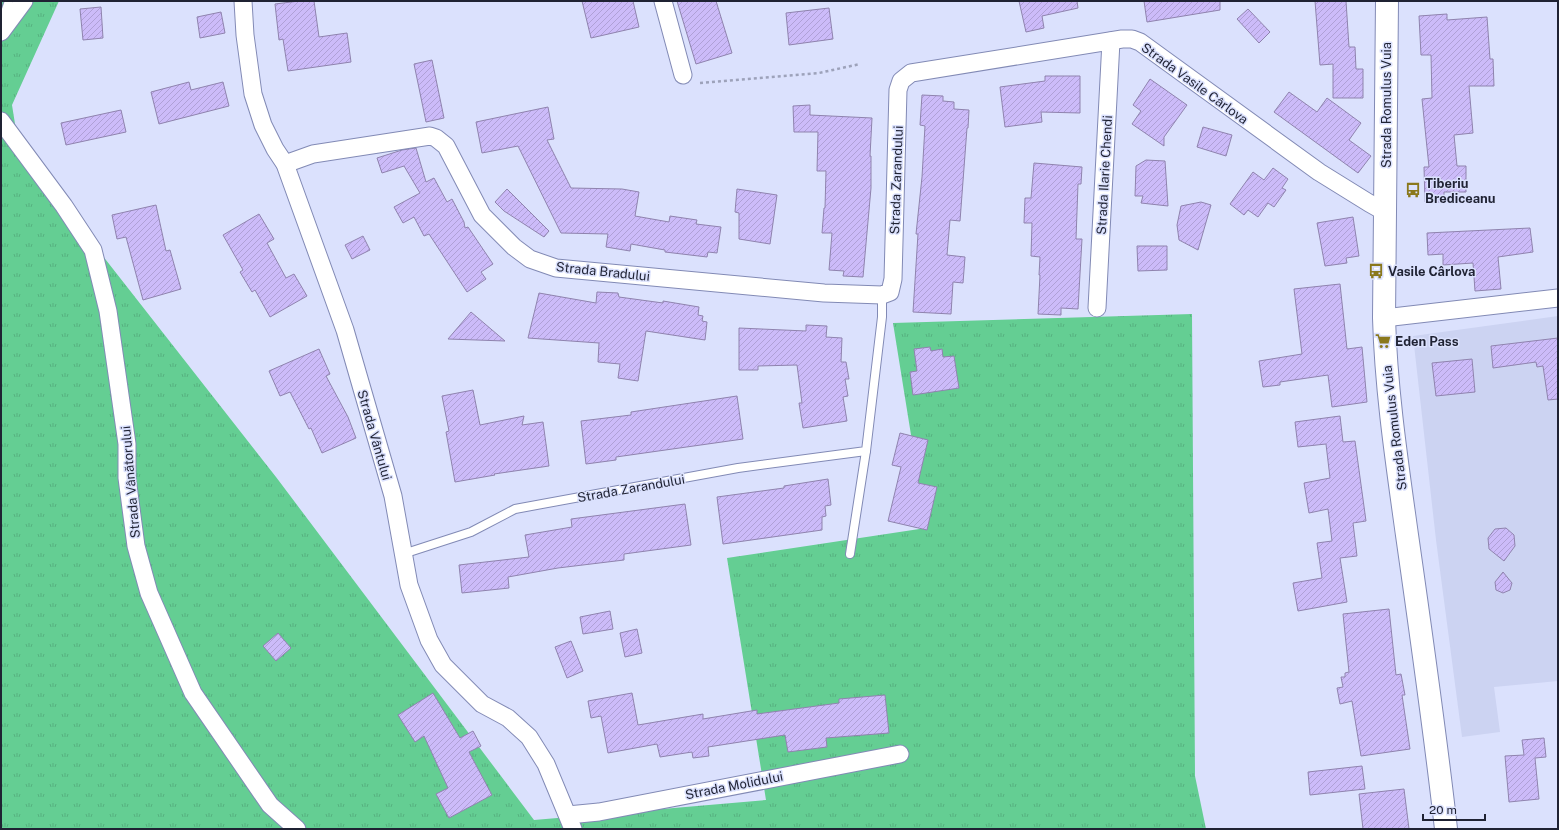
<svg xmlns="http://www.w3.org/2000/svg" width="1559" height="830" font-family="'Public Sans',sans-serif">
  <defs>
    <pattern id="grass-tufts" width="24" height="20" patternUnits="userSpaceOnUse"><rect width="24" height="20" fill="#64ce93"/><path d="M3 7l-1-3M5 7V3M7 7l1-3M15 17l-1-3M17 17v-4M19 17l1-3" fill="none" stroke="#56b17f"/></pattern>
    <pattern id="building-hatch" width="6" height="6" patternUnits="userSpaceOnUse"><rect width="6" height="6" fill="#ccbbf9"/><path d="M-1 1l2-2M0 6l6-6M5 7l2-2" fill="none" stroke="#afa0d6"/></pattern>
  </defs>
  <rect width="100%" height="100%" fill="#dbe1fd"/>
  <path fill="#ccd3f2" d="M1558 316V681L1494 687 1500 732 1462 737 1436 540 1413 336Z"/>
  <path fill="url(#grass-tufts)" d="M1 1H59L12 105 19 149 276 477 534 820 766 800 727 558 926 528 893 323 1192 314 1195 776 1206 829H1Z"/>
  <g fill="url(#building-hatch)" stroke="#8f83ae">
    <path d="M299 1H314L319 37 347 33 351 62 288 71 283 39 279 40 275 4Z"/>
    <path d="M582 1H633L639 27 591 38Z"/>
    <path d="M677 1H716L732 53 696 64Z"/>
    <path d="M1019 1H1077L1078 8 1042 16 1044 28 1026 32Z"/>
    <path d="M1144 1H1220V10L1147 22Z"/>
    <path d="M1315 1H1346L1349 47H1355L1356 69H1363V98H1333V64L1320 65Z"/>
    <path d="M101 7 103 38 83 40 80 9Z"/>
    <path d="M829 8 833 39 789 45 786 13Z"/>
    <path d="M1248 9 1270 32 1259 43 1237 19Z"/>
    <path d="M221 12 225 33 200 38 197 17Z"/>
    <path d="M1447 14V20L1487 17 1490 59H1493L1494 86H1469L1473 133 1454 135 1457 166H1466V192H1444V202H1425L1424 167H1429L1422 99 1432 98 1431 55H1421L1419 16Z"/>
    <path d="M432 60 444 118 426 122 414 64Z"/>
    <path d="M1045 76H1080V113L1041 112 1042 122 1005 127 1000 87 1045 81Z"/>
    <path d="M1150 79 1187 105 1164 137V146L1132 124 1141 111 1133 105Z"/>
    <path d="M189 82 191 90 223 82 229 106 159 124 151 92Z"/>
    <path d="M1289 92 1317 112 1327 98 1361 123 1349 140 1371 156 1358 173 1274 112Z"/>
    <path d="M922 95 943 96V101L954 102V109L969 110 968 128H967L960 221 950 220 947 255 965 257 963 283 953 282 951 314 913 312 918 234H916L922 177 925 126 920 125Z"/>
    <path d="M810 105V115L872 118 870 156H871V188L863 277 843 276 844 271 829 270 832 233H822L824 208H825L826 171H817L818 132H794L793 106Z"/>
    <path d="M548 107 554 139 547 140 571 188 622 189 639 192 635 216 669 222 670 216 697 220 696 224 721 227 717 253 708 252 707 257 665 252V250L631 244 630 251 606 247 608 234 561 233 518 146 482 153 476 122Z"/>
    <path d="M121 110 126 132 66 145 61 123Z"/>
    <path d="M1203 127 1232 135 1226 156 1197 147Z"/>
    <path d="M416 148 426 182 434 178 447 202 452 199 464 222 465 228 468 227 493 264 481 272 486 279 467 292 429 234 424 236 414 217 403 223 394 207 420 193 404 166 382 173 377 158 402 150Z"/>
    <path d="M1146 160 1165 161 1168 206 1141 203 1143 196H1135L1136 166Z"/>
    <path d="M1034 163 1082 167 1081 184H1078L1076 239H1082L1078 309 1061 308V315L1038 314 1040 275H1039L1040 257 1031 256 1032 223H1024L1025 198H1031Z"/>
    <path d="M1273 168 1288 179 1282 188 1286 190 1274 207 1268 203 1258 217 1248 210 1244 215 1230 204 1253 172 1264 180Z"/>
    <path d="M507 189 549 231 544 237 504 211 495 202Z"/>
    <path d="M737 189 777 195 770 244 739 239V213L735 212Z"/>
    <path d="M1201 202 1211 205 1198 250 1179 240 1177 225 1181 206Z"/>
    <path d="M156 205 166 251 170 250 181 289 143 300 126 237 117 239 112 215Z"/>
    <path d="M259 214 274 239 267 243 286 278 294 274 307 296 270 317 255 290 252 292 240 272 243 270 223 235Z"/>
    <path d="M1353 217 1359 256 1346 258 1347 263 1325 266 1317 223Z"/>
    <path d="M1530 228 1533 252 1498 257 1501 289 1475 291 1473 263 1443 265V254L1428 255 1427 233Z"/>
    <path d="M363 236 370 250 352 259 345 245Z"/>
    <path d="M1137 246H1167V270L1138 271Z"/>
    <path d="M1340 284 1347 349 1362 347 1367 402 1332 407 1328 375 1280 382V385L1263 387 1259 361 1302 354 1294 289Z"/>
    <path d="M597 292 618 293 619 297 663 303V301L699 307 698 315 703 316 702 321 707 322 705 340 646 331 638 381 618 378 620 364 598 362 599 343 528 338 539 293 596 303Z"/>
    <path d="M471 312 505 341 448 339Z"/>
    <path d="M806 325 827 326 826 337 842 338 841 362H846L849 379H845L848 396 843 397 847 421 803 428 799 403H802L797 365 758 366V370H739V328L806 331Z"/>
    <path d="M1558 338V399L1548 400 1543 366 1537 367 1536 362 1493 368 1491 346Z"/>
    <path d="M930 347 931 351 942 349 943 357 954 356 959 388 913 395 910 372 917 371 914 349Z"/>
    <path d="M319 349 330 374 326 376 348 417 356 438 322 453 311 428 309 429 290 392 280 396 269 371Z"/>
    <path d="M1472 359 1475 392 1436 396 1432 363Z"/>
    <path d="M473 390 480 425 524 416 522 425 543 422 549 466 494 474 495 475 455 482 446 432 449 431 442 396Z"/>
    <path d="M737 396 743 439 616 457V460L586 464 581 421 631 415V412Z"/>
    <path d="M1340 416 1343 442 1355 441 1366 521 1353 523 1357 556 1340 558 1347 602 1298 611 1293 583 1322 578 1317 543 1332 541 1328 509 1309 513 1304 483 1330 478 1326 444 1298 447 1295 422Z"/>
    <path d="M900 433 928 440 918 483 937 487 927 530 888 521 901 467 892 465Z"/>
    <path d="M828 479 831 505 825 506 826 516 822 517V530L723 544 717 497 784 488V486Z"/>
    <path d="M685 504 691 545 624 554V560L558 568 508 577 509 588 462 593 459 565 529 557 525 535 572 527 571 519Z"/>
    <path d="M1506 528 1514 535 1515 546 1504 561 1489 549 1488 538 1495 529Z"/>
    <path d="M1503 572 1512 583 1510 590 1503 593 1496 590 1495 582Z"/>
    <path d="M1389 609 1396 675 1401 674 1405 695H1402L1410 749 1361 756 1352 701 1340 704 1337 688 1343 687 1341 677H1345V673L1349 672 1343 614Z"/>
    <path d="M610 611 613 629 583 634 580 617Z"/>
    <path d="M637 629 642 653 625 657 620 633Z"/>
    <path d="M278 633 291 648 276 661 263 646Z"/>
    <path d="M571 641 583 671 567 678 555 647Z"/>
    <path d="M433 693 460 738 473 731 481 746 469 752 492 795 449 818 436 794 448 788 424 736 415 742 398 715Z"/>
    <path d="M632 693 638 725 703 714V719L757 710V714L839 703V699L885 695 889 733 826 738 827 747 788 752 785 735 708 747 709 756 693 758 692 752 660 757 657 744 608 753 601 716 591 718 588 701Z"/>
    <path d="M1544 738 1546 757 1535 758 1539 799 1509 802 1505 756 1524 755 1522 740Z"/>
    <path d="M1362 766 1365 789 1310 795 1308 772Z"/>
    <path d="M1404 789 1409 829H1363L1359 794Z"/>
  </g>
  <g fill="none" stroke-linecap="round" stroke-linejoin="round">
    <defs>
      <g id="lane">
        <path d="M2 21 9 1"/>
        <path d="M403 554 471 532 515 509 738 468 866 451 882 317V295"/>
        <path d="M850 554 866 451"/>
      </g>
      <g id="street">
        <path d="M243 1 245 35 253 94 263 125 275 149 285 164 345 330 393 496 409 585 429 640 443 665 482 704 508 718 529 737 546 764 573 829"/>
        <path d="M663 1 683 75"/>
        <path d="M1 32 24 1"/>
        <path d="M1 121 64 206 93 250 108 311 127 444V478L136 546 149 593 193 693 270 805 297 829"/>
        <path d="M285 164 313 154 430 136 436 138 446 146 482 215 514 247 530 259 556 268 824 293 882 295 890 292 893 279 898 90 901 81 911 73 1122 39H1132L1140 42 1319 172 1369 203 1385 212"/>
        <path d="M1097 308 1111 41"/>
        <path d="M1384 318 1558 298"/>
        <path d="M568 815 599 812 900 754"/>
      </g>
      <path id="secondary" d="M1387 1 1384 318C1386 390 1397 463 1407 535 1421 633 1435 731 1446 829"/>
    </defs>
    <use href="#lane" stroke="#828ab5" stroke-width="10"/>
    <use href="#street" stroke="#828ab5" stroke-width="19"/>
    <use href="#secondary" stroke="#828ab5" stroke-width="24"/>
    <path stroke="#9da2ba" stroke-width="2.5" stroke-dasharray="3 3" stroke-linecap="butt" d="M700 83 819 73 860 64"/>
    <use href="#lane" stroke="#fff" stroke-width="8"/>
    <use href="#street" stroke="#fff" stroke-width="17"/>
    <use href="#secondary" stroke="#fff" stroke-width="22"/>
  </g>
  <defs>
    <symbol id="bus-bare" viewBox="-9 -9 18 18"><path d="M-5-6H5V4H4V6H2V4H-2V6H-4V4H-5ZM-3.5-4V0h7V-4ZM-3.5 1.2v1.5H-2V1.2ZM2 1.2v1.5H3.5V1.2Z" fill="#8a781c" stroke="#dbe1fd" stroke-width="2.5" paint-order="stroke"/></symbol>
    <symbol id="supermarket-bare" viewBox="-9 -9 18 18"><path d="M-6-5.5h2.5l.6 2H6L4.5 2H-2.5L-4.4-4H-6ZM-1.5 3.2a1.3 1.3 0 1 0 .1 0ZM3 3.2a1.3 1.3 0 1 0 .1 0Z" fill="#8a781c" stroke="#dbe1fd" stroke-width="2.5" paint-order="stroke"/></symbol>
  </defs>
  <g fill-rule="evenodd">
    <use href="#bus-bare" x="1402" y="179" width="22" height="22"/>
    <use href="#bus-bare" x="1365" y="260" width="22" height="22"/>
    <use href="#supermarket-bare" x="1372" y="330" width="22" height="22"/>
  </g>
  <g text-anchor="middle" stroke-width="3" stroke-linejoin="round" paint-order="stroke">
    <g font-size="13" fill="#1f2233" stroke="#dbe1fd">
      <text transform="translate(1195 83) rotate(36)" y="5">Strada Vasile Cârlova</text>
      <text transform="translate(1386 105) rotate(-90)" y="5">Strada Romulus Vuia</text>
      <text transform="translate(1104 175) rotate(-87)" y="5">Strada Ilarie Chendi</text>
      <text transform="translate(896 180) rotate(-88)" y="5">Strada Zarandului</text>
      <text transform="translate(603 271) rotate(6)" y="5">Strada Bradului</text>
      <text transform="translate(1394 428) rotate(-97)" y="5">Strada Romulus Vuia</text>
      <text transform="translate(375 435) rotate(74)" y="5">Strada Vântului</text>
      <text transform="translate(130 482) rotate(-95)" y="5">Strada Vânătorului</text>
      <text transform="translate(631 488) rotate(-10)" y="5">Strada Zarandului</text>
      <text transform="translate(734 785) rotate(-11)" y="5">Strada Molidului</text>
    </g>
    <g font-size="13" font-weight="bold" fill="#1f2233" stroke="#dbe1fd" text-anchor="start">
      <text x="1425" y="188">Tiberiu<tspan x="1425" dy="15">Brediceanu</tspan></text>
      <text x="1388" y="276">Vasile Cârlova</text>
      <text x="1395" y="346">Eden Pass</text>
    </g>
  </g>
  <rect width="1559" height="830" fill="none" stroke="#1f2233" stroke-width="4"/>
  <path d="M1423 814v6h62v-6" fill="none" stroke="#1f2233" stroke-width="2"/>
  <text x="1429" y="814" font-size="12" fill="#1f2233" stroke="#dbe1fd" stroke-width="3" paint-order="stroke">20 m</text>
</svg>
